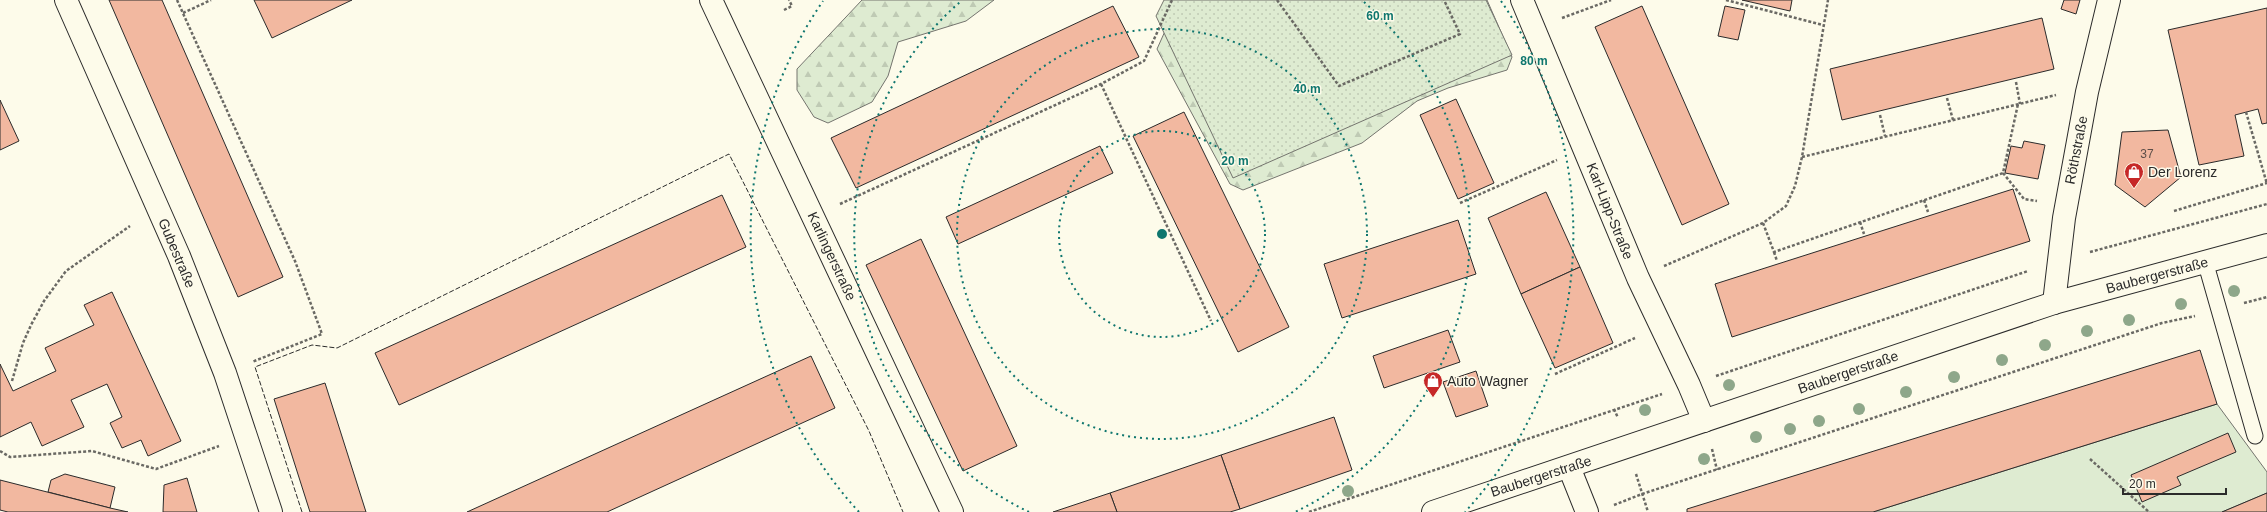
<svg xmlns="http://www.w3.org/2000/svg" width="2267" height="512" font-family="Helvetica,sans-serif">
  <defs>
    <pattern id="forest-firs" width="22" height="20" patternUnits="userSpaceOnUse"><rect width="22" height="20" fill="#deebd1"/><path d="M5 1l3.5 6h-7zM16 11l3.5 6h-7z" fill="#bfcab4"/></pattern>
    <pattern id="park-dots" width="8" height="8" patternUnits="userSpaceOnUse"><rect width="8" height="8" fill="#deebd1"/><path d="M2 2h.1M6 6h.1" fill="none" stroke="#bfcab4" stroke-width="1.8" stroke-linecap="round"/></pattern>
  </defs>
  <rect width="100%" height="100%" fill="#fdfbea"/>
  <path fill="#deebd1" stroke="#74746e" d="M2217 404 2267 472V493L2222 512H1873Z"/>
  <g fill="url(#forest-firs)" stroke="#74746e">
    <path d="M862 0H994L966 21 898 42 888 76 872 102 828 123 814 117 797 90V69Z"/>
    <path d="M1179 0H1487L1512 57 1507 70 1448 88 1417 101 1362 143 1243 190 1230 184 1157 49Z"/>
  </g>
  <path fill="url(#park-dots)" stroke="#74746e" d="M1164 0H1486L1512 55 1233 178 1156 16Z"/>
  <g fill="#f2b8a0" stroke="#2b2b2b">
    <path d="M109 0H162L283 277 238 297Z"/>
    <path d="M254 0H352L272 38Z"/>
    <path d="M1742 0H1792L1790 11Z"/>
    <path d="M2064 0H2080L2076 14 2061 9Z"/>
    <path d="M1113 6 1139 57 856 188 831 138Z"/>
    <path d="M1642 6 1729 204 1682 225 1595 27Z"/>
    <path d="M1725 6 1745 10 1738 40 1718 36Z"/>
    <path d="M2267 8V123L2262 124 2258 109 2235 115 2244 156 2199 165 2168 30Z"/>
    <path d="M2042 18 2054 69 1842 120 1830 69Z"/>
    <path d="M1456 99 1494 183 1458 199 1420 115Z"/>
    <path d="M0 100 19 141 0 150Z"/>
    <path d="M1184 112 1289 327 1238 352 1133 136Z"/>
    <path d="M2168 130 2181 177 2145 207 2115 185 2122 132Z"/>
    <path d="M2024 141 2045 145 2038 179 2005 173 2011 146 2022 148Z"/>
    <path d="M1100 146 1113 173 958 244 946 217Z"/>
    <path d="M2013 189 2030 241 1732 337 1715 284Z"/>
    <path d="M1546 192 1580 267 1521 294 1488 218Z"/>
    <path d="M722 195 746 247 399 405 375 353Z"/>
    <path d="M1458 220 1476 274 1342 318 1324 264Z"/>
    <path d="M921 239 1017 446 963 471 866 265Z"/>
    <path d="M1580 267 1613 343 1555 368 1521 294Z"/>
    <path d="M112 292 181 441 148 456 141 440 122 448 110 423 122 417 107 384 71 400 84 427 42 446 31 422 0 437V364L13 391 56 371 45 348 94 325 84 305Z"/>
    <path d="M1448 330 1460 362 1384 388 1373 356Z"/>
    <path d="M2200 350 2217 404 1873 512H1687V509Z"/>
    <path d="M811 356 835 408 607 512H467Z"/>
    <path d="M1476 371 1488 406 1456 417 1443 382Z"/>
    <path d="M325 383 366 512H310L274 399Z"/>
    <path d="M1334 417 1352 470 1240 509 1221 455Z"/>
    <path d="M2228 433 2236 452 2177 477 2181 485 2142 502 2131 475Z"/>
    <path d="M1221 455 1240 509 1230 512H1117L1110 493Z"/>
    <path d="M65 474 115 487 110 508 48 492 51 480Z"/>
    <path d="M187 478 197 512H163L164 485Z"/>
    <path d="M0 480 110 508 128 512H8L0 510Z"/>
    <path d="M1110 493 1117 512H1053Z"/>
    <path d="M2267 493V512H2222Z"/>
  </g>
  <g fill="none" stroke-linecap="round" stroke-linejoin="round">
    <defs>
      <path id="service" d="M2205 261 2255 436"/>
      <g id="minor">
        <path d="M66 0 179 256 225 373 271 512"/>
        <path d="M711 0 952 512"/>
        <path d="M1522 0 1638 278 1689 385 1704 421"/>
        <path d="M2054 303 2064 218 2087 92 2109 0"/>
        <path d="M1569 467 1587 512"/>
      </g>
      <path id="tertiary" d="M1433 512 2054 303 2267 245"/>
    </defs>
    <use href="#service" stroke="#2b2b2b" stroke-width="17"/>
    <use href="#minor" stroke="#2b2b2b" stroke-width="24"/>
    <use href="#tertiary" stroke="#2b2b2b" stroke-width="24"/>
    <g stroke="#6a6964" stroke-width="2.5" stroke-dasharray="3 2" stroke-linecap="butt">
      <path d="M177 0 295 261 322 334 252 362"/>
      <path d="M1277 0 1339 86 1460 34 1444 0"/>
      <path d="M1726 0 1823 25"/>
      <path d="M784 10 792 6 789 0"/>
      <path d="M183 13 211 0"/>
      <path d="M1562 18 1611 0"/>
      <path d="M2016 82 2020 104"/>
      <path d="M1101 84 1211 321"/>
      <path d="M1947 98 1953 120"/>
      <path d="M2246 112 2267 184"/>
      <path d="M1880 115 1885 136"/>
      <path d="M1802 157 2056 95"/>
      <path d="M2003 173 2024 199 2037 201"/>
      <path d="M1924 200 1928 212"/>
      <path d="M1460 203 1557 160"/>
      <path d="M840 204 1101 84 1144 61 1172 0"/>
      <path d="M2174 211 2267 183"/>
      <path d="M1860 222 1864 234"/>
      <path d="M1763 223 1774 252 2003 173 2018 104"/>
      <path d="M1774 252 1777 261"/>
      <path d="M2090 252 2267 204"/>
      <path d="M1664 266 1763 223 1786 206 1795 186 1802 157 1828 0"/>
      <path d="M2244 303 2267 297"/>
      <path d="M1555 374 1635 338"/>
      <path d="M1716 376 2028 271"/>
      <path d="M12 381 23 343 31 325 44 301 66 271 130 226"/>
      <path d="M1614 409 1618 418"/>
      <path d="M1712 449 1717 470"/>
      <path d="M0 451 10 457 92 451 156 469 219 446"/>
      <path d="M2090 459 2149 512"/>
      <path d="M1636 474 1648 512"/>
      <path d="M1614 505 1642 494 2162 323 2195 316"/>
      <path d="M1309 512 1662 394"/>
    </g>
    <use href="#service" stroke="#fdfbea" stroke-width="15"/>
    <use href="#minor" stroke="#fdfbea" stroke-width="22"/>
    <use href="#tertiary" stroke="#fdfbea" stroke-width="22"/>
    <path stroke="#2b2b2b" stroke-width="1" stroke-dasharray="5 2" stroke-linecap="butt" d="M302 512 255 367 312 345 337 348 729 154 869 431 903 512"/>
  </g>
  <g fill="#8ea78a">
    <circle cx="2234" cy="291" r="6"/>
    <circle cx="2181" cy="304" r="6"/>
    <circle cx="2129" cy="320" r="6"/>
    <circle cx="2087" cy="331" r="6"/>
    <circle cx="2045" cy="345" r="6"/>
    <circle cx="2002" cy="360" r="6"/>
    <circle cx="1954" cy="377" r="6"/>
    <circle cx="1729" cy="385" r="6"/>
    <circle cx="1906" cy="392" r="6"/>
    <circle cx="1859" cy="409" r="6"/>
    <circle cx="1645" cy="410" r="6"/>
    <circle cx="1819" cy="421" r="6"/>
    <circle cx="1790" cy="429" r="6"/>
    <circle cx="1756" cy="437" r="6"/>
    <circle cx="1704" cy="459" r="6"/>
    <circle cx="1348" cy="491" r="6"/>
  </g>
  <g fill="none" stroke="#0f766e" stroke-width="2" stroke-dasharray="2 4">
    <circle cx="1162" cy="234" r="103"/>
    <circle cx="1162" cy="234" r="205"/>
    <path d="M1029 512A308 308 0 0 1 960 2M1364 2A308 308 0 0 1 1295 512"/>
    <path d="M859 512A411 411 0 0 1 823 1M1501 1A411 411 0 0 1 1465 512"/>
  </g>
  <defs>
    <symbol id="shop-pin" viewBox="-11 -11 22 30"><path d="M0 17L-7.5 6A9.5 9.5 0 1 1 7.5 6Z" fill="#c62828" stroke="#fdfbea"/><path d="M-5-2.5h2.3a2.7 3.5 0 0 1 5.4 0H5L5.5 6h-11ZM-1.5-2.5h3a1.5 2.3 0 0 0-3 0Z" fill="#fff"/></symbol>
  </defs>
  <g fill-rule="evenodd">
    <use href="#shop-pin" x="2123" y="161" width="22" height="30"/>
    <use href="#shop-pin" x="1422" y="370" width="22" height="30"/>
  </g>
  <g text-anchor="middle" stroke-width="3" stroke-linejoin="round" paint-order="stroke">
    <g font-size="12" fill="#5d4e48">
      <text x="2147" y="158">37</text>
    </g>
    <g font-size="14" fill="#2b2b2b" stroke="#fdfbea">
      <text transform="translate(2076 150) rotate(-79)" y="5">Röthstraße</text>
      <text transform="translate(1610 211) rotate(68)" y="5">Karl-Lipp-Straße</text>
      <text transform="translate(177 253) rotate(67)" y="5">Gubestraße</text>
      <text transform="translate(832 256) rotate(65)" y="5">Karlingerstraße</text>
      <text transform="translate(2157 275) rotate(-15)" y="5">Baubergerstraße</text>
      <text transform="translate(1848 372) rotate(-19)" y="5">Baubergerstraße</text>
      <text transform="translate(1541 476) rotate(-18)" y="5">Baubergerstraße</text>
    </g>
    <g font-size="14" fill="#2b2b2b" stroke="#fdfbea" text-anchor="start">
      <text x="2148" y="177">Der Lorenz</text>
      <text x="1447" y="386">Auto Wagner</text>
    </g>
  </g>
  <circle cx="1162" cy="234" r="6" fill="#0f766e" stroke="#fdfbea" stroke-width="2"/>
  <g font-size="12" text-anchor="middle" font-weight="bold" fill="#0f766e" stroke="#fdfbea" stroke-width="3" stroke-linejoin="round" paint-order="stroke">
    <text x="1380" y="20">60 m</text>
    <text x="1534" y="65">80 m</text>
    <text x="1307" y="93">40 m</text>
    <text x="1235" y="165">20 m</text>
  </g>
  <path d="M2123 488v6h103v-6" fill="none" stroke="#2b2b2b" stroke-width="2"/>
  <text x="2129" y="488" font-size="12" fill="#2b2b2b" stroke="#fdfbea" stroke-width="3" paint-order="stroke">20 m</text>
</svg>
